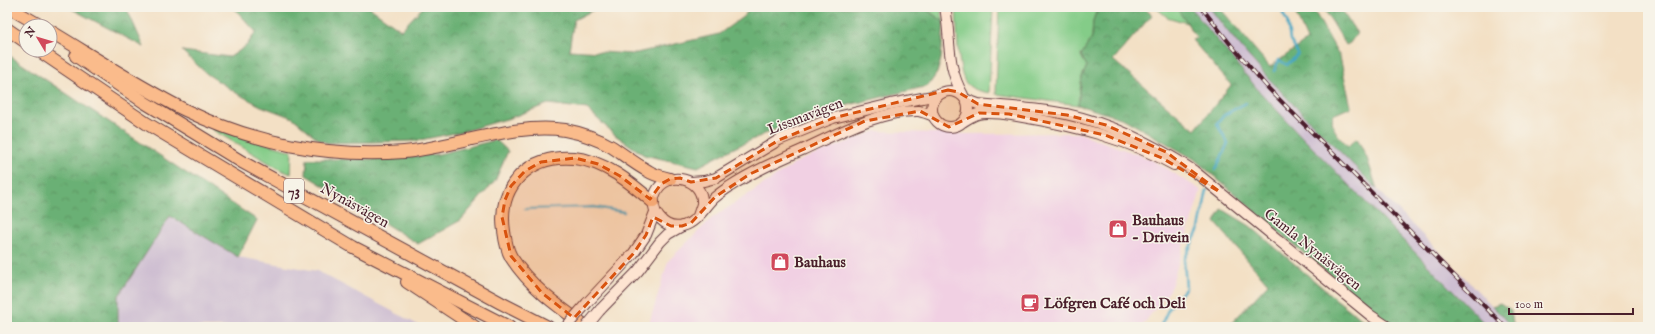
<svg xmlns="http://www.w3.org/2000/svg" width="1655" height="334" font-family="'IM FELL English',serif">
  <defs>
    <pattern id="forest-crowns" width="20" height="18" patternUnits="userSpaceOnUse"><rect width="20" height="18" fill="#6bb074"/><path d="M2 6a3 3 0 1 1 6 0M12 15a3 3 0 1 1 6 0" fill="none" stroke="#5a8f5f"/></pattern>
  </defs>
  <rect width="100%" height="100%" fill="#f7f3e8"/>
  <filter id="ink" filterUnits="userSpaceOnUse"><feTurbulence type="fractalNoise" baseFrequency=".025" numOctaves="2"/><feDisplacementMap in="SourceGraphic" scale="8" xChannelSelector="R" yChannelSelector="G"/><feConvolveMatrix kernelMatrix="1 2 1 2 8 2 1 2 1" color-interpolation-filters="sRGB"/></filter>
  <filter id="wash" filterUnits="userSpaceOnUse"><feTurbulence type="fractalNoise" baseFrequency=".012" numOctaves="4" result="noise"/><feDisplacementMap in="SourceGraphic" scale="16" xChannelSelector="R" yChannelSelector="G"/><feGaussianBlur stdDeviation="0.9" result="paint"/><feColorMatrix in="noise" values="0 0 0 0 0 0 0 0 0 0 0 0 0 0 0 0 0 1.4 0 .05"/><feComposite in="paint" operator="in"/></filter>
  <g filter="url(#wash)">
    <rect width="100%" height="100%" fill="#f3e0c5"/>
    <path fill="#f1d0e3" d="M876 131 965 134 1079 133 1150 159 1201 190 1170 290 1141 327H658L649 324 668 261 712 218 799 161Z"/>
    <g fill="#cebed1">
      <path d="M1190 7H1209L1223 26 1273 83 1513 327H1488L1482 321 1301 136 1259 91Z"/>
      <path d="M170 215 238 257 317 271 422 327H106L118 325V297Z"/>
    </g>
    <g fill="#84cc88" stroke="#67765a">
      <path d="M923 7H940L944 22Z"/>
      <path d="M956 7H993L989 93C981 91 972 90 966 83 957 72 957 23 956 7Z"/>
      <path d="M999 7H1098L1093 21 1092 37 1081 56 1087 66 1082 77 1078 105 996 94Z"/>
      <path d="M1155 7H1176L1187 23 1167 17Z"/>
      <path d="M212 128 292 151 291 174 281 170 213 130Z"/>
    </g>
    <g fill="url(#forest-crowns)" stroke="#5a6850">
      <path d="M68 7H126L144 47Z"/>
      <path d="M233 7H369L401 30 423 7H599L574 20 569 50 632 54 719 34 744 16 751 7H923L944 22 941 59 937 73 928 86 807 115 736 147 698 167 644 155 615 135 587 109 548 104 510 118 465 131 415 141 327 143 318 139 293 118 261 106 238 94 207 74 182 51 230 57 246 46 256 32Z"/>
      <path d="M627 7H649L644 14Z"/>
      <path d="M1098 7H1143L1152 15 1113 60 1195 130 1231 85 1192 40 1197 38 1176 7H1190L1259 91 1301 136 1488 327H1396L1378 315 1282 235 1194 159 1124 119 1078 105 1082 77 1087 66 1081 56 1092 37 1093 21Z"/>
      <path d="M1209 7H1219L1270 67 1307 40 1293 8 1295 7H1312L1340 57 1351 107 1333 115C1330 129 1339 136 1348 146L1357 138 1367 158 1377 189C1320 130 1258 74 1209 7Z"/>
      <path d="M1323 7H1339L1357 33 1350 43 1346 45Z"/>
      <path d="M7 54 257 220 238 257 170 216 118 297V325L106 327H7Z"/>
      <path d="M496 140 508 151 495 181 461 220 418 244 306 175 307 159H382L439 154Z"/>
      <path d="M1222 209 1250 226 1337 300 1372 327H1228L1268 284 1215 222Z"/>
      <path d="M1500 303 1511 310 1513 323 1519 327H1513L1492 306Z"/>
    </g>
    <g fill="none" stroke-linecap="round" stroke-linejoin="round">
      <g stroke="#45a7c4" stroke-width="2.5">
        <path d="M1274 71 1279 60 1287 65 1298 54 1290 40 1287 21 1279 7"/>
        <path d="M1216 169 1228 143 1217 124 1224 115 1246 103"/>
        <path d="M525 209 594 207 624 212"/>
        <path d="M1160 327 1169 308 1186 288 1184 260 1199 229 1207 190"/>
      </g>
    </g>
  </g>
  <g filter="url(#ink)">
    <g fill="none" stroke-linecap="round" stroke-linejoin="round">
      <defs>
        <g id="secondary">
          <path d="M945 7C951 39 946 66 963 95"/>
          <circle cx="950" cy="109" r="18"/>
          <path d="M967 100 978 104C1007 107 1037 108 1066 114 1112 124 1155 145 1194 171L1370 315 1388 327"/>
          <path d="M964 121C969 118 973 115 978 114 987 111 1013 115 1023 117 1076 126 1127 139 1174 165"/>
          <path d="M691 182 704 181 716 178 779 140 833 118 891 104 938 95"/>
          <path d="M698 216C699 212 701 208 702 204 704 178 667 169 656 192 647 209 664 231 683 226 697 222 705 207 714 198 719 194 724 190 729 187 752 172 777 161 802 150 837 134 880 110 919 111 924 112 929 114 934 116"/>
          <path d="M587 303 633 254 646 235 655 212"/>
          <path d="M600 310 638 271 660 242 668 234 682 226"/>
        </g>
        <g id="highway">
          <path d="M8 7 41 26"/>
          <path d="M7 29 26 42"/>
          <path d="M50 31C95 58 139 87 185 110 253 143 329 158 404 152 454 147 517 122 565 130 581 133 598 139 612 147 624 155 635 164 648 171 654 175 662 177 670 179"/>
          <path d="M38 50 146 123 353 247 509 327"/>
          <path d="M76 56 144 102 242 162 501 303 548 327"/>
          <path d="M407 282 475 327"/>
          <path d="M587 327C559 307 530 287 511 257 507 250 505 239 504 231 497 186 529 154 574 158 605 161 631 183 653 202"/>
        </g>
      </defs>
      <use href="#secondary" stroke="#633c42" stroke-width="12"/>
      <use href="#highway" stroke="#633c42" stroke-width="14"/>
      <use href="#secondary" stroke="#fde4d1" stroke-width="10"/>
      <use href="#highway" stroke="#fabb8b" stroke-width="12"/>
      <defs>
        <path id="rail" d="M1201 7 1231 45 1268 88 1505 327"/>
      </defs>
      <use href="#rail" stroke="#4a1f2b" stroke-width="4"/>
      <use href="#rail" stroke="#f7f3e8" stroke-width="2.5" stroke-dasharray="8" stroke-linecap="butt"/>
      <defs>
        <g id="secondary-bridge">
          <path d="M566 327 587 303"/>
          <path d="M586 327 600 310"/>
        </g>
      </defs>
      <use href="#secondary-bridge" stroke="#633c42" stroke-width="12" stroke-linecap="butt"/>
      <use href="#secondary-bridge" stroke="#fde4d1" stroke-width="10"/>
    </g>
  </g>
  <path fill="#d8530f" fill-opacity="0.2" stroke="#d8530f" stroke-width="3" stroke-dasharray="8 5" stroke-linejoin="round" d="M948 90 958 92 978 104 1067 115 1106 125 1166 152 1220 192 1162 158 1105 135 1009 114 979 113 949 127 920 111 865 121 750 174 715 197 691 223 682 226H671L653 217 646 235 633 254 574 318 542 293 511 256 502 217 505 200 511 186 525 171 541 162 575 158 598 164 620 176 650 199 661 184 670 179 680 178 691 182 716 178 779 140 833 118Z"/>
  <defs>
    <symbol id="shop-square" viewBox="-11 -11 22 22"><rect x="-9" y="-9" width="18" height="18" rx="4" fill="#d1495b" stroke="#f7f3e8"/><path d="M-5-2.5h2.3a2.7 3.5 0 0 1 5.4 0H5L5.5 6h-11ZM-1.5-2.5h3a1.5 2.3 0 0 0-3 0Z" fill="#fff"/></symbol>
    <symbol id="cafe-square" viewBox="-11 -11 22 22"><rect x="-9" y="-9" width="18" height="18" rx="4" fill="#d1495b" stroke="#f7f3e8"/><path d="M-5.5-4.5H6V0H3Q3 3.5 0 3.5H-2.5Q-5.5 3.5-5.5 0ZM3-3.2v2h1.7v-2ZM-6 4.5H4V6H-6Z" fill="#fff"/></symbol>
  </defs>
  <g fill-rule="evenodd">
    <use href="#shop-square" x="1107" y="218" width="22" height="22"/>
    <use href="#shop-square" x="769" y="251" width="22" height="22"/>
    <use href="#cafe-square" x="1019" y="292" width="22" height="22"/>
  </g>
  <g text-anchor="middle" stroke-width="3" stroke-linejoin="round" paint-order="stroke">
    <rect fill="#f7f3e8" stroke="#7e5f64" stroke-width="1" x="284" y="179" width="20" height="24" rx="3"/>
    <g font-size="14" font-weight="bold" fill="#4a1f2b">
      <text x="294" y="196">73</text>
    </g>
    <g font-size="15" fill="#4a1f2b" stroke="#f7f3e8">
      <text transform="translate(805 116) rotate(-21)" y="5">Lissmavägen</text>
      <text transform="translate(355 205) rotate(29)" y="5">Nynäsvägen</text>
      <text transform="translate(1313 249) rotate(39)" y="5">Gamla Nynäsvägen</text>
    </g>
    <g font-size="15" font-weight="bold" fill="#4a1f2b" stroke="#f7f3e8" text-anchor="start">
      <text x="1132" y="225">Bauhaus<tspan x="1132" dy="17">- Drivein</tspan></text>
      <text x="794" y="267">Bauhaus</text>
      <text x="1044" y="308">Löfgren Café och Deli</text>
    </g>
  </g>
  <rect width="1655" height="334" fill="none" stroke="#f7f3e8" stroke-width="24"/>
  <g transform="translate(38 38) rotate(308)"><circle r="19" fill="#f7f3e8" stroke="#b29e9c"/>
  <path d="M0-3L7 15L0 10L-7 15Z" fill="#d1495b"/>
  <text y="-6" font-size="11" font-weight="bold" text-anchor="middle" fill="#4a1f2b">N</text>
  </g>
  <path d="M1509 308v6h124v-6" fill="none" stroke="#4a1f2b" stroke-width="2"/>
  <text x="1515" y="308" font-size="12" fill="#4a1f2b" stroke="#f7f3e8" stroke-width="3" paint-order="stroke">100 m</text>
</svg>
